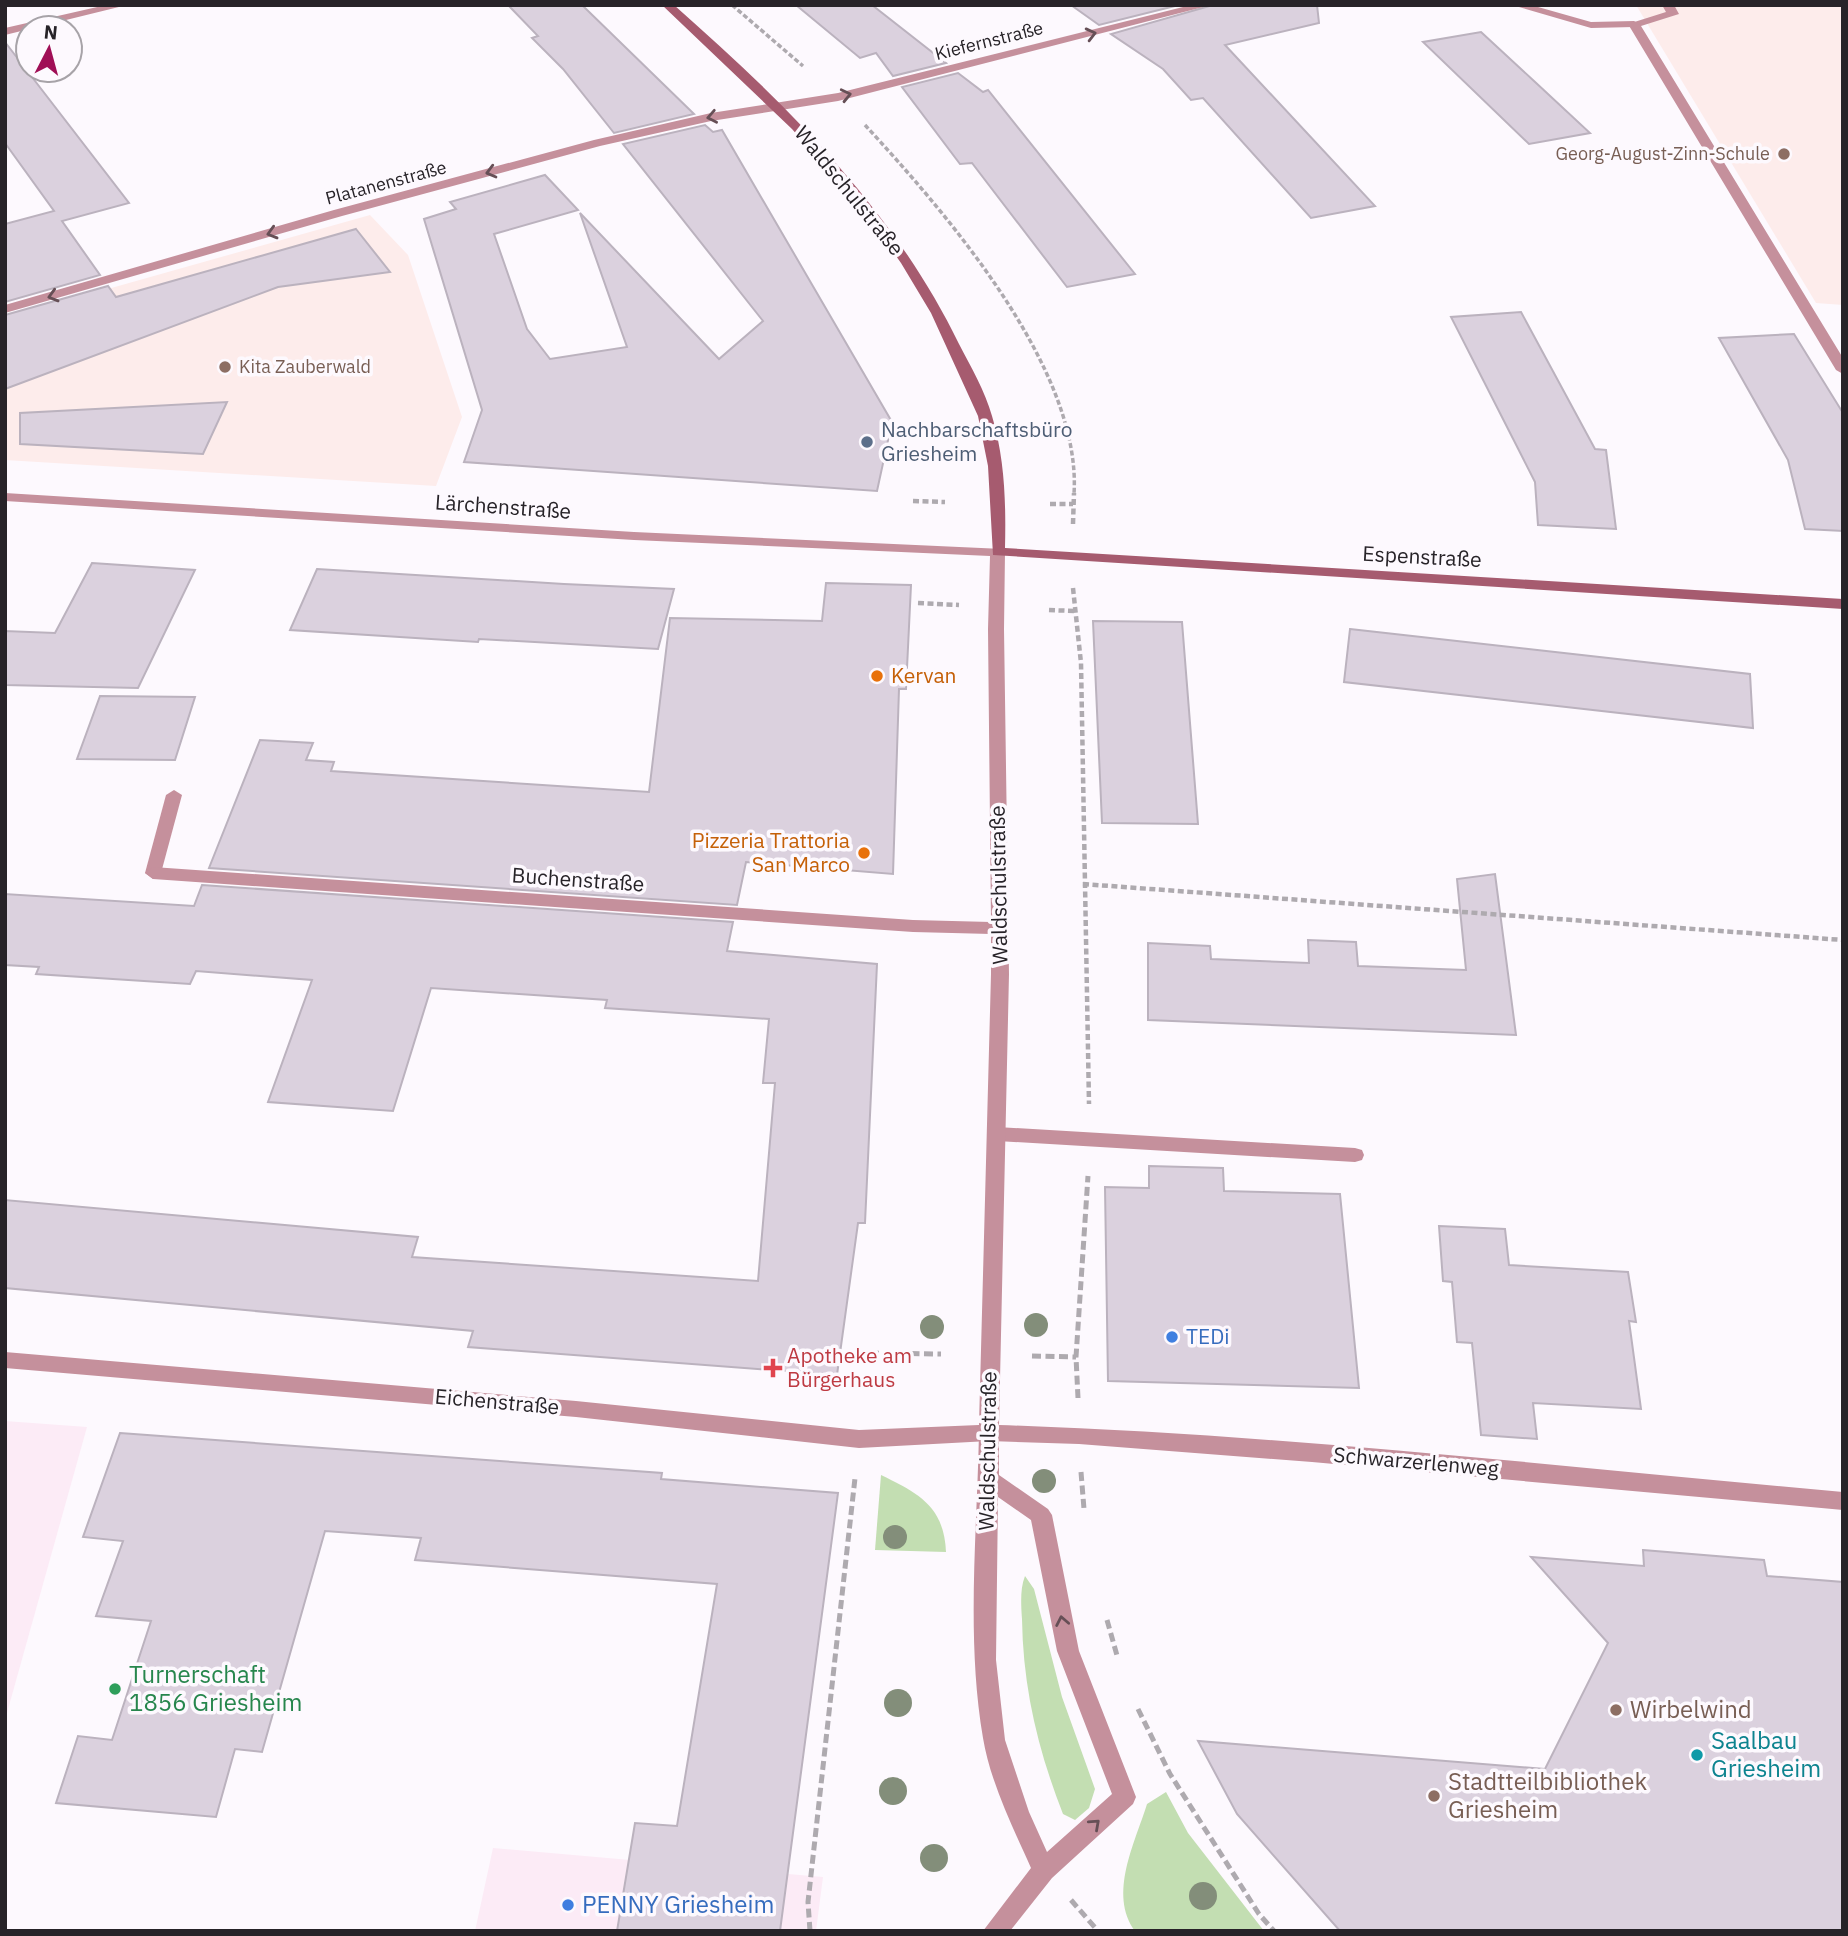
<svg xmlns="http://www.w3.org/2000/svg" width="1848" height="1936" font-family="'IBM Plex Sans',sans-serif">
  <rect width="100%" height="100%" fill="#fdf9fe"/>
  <g fill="#fcebf6">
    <path d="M5 1421 87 1427 5 1720Z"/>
    <path d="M493 1848 823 1877 816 1931H475Z"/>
  </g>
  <g fill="#fdeceb">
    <path d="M1636 5H1843V305L1816 303Z"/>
    <path d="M370 215 408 255 462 417 436 486 5 460V318Z"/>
  </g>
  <g fill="#c3deb2">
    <path d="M881 1475C918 1493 944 1506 946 1552L875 1550Z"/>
    <path d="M1025 1576 1034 1589 1062 1697 1095 1789 1089 1808 1075 1820 1063 1814C1038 1750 1023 1688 1022 1619 1021 1605 1020 1588 1025 1576Z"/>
    <path d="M1166 1792 1188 1833 1264 1931H1135C1108 1894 1135 1843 1147 1804Z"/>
  </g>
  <g fill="#dbd1de" stroke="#bbb2be" stroke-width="2">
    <path d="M508 5H582L694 114 614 133 563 69 532 38 538 36Z"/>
    <path d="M796 5H872L946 63 893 76 876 53 860 58Z"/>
    <path d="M1071 5H1179L1099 25Z"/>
    <path d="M1213 5H1317L1319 23 1225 45 1375 206 1311 218 1203 98 1191 100 1163 69 1111 34Z"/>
    <path d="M1481 32 1534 81 1590 133 1529 144 1423 42Z"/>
    <path d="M5 42 129 203 62 221 100 275 5 302V224L54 211 5 143Z"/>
    <path d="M958 73 983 92 988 90 1135 274 1067 287 972 163 960 164 902 87Z"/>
    <path d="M705 125 713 132 722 130 892 422 877 491 464 462 482 410 424 219 456 209 450 202 545 175 578 210 494 234 527 329 550 359 627 347 580 213 719 359 763 321 623 144Z"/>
    <path d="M356 229 390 272 278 287 5 389V315L108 286 116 297Z"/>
    <path d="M1521 312 1595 449 1606 450 1616 529 1538 525 1535 482 1451 317Z"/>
    <path d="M1794 334 1843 413V531L1805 529 1788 460 1719 338Z"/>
    <path d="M227 402 203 454 20 444V413Z"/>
    <path d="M92 563 195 570 138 688 5 685V631L55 633Z"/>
    <path d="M317 569 564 584 674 589 658 649 479 639 478 642 290 630Z"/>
    <path d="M826 583 911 585 906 689H899L893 874 746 862 737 905 209 868 260 740 313 743 306 760 334 762 331 771 649 792 670 618 822 621Z"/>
    <path d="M1093 621 1182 622 1198 824 1102 823Z"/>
    <path d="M1350 629 1750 674 1753 728 1344 682Z"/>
    <path d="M100 696 195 697 175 760 77 759Z"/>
    <path d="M1495 874 1516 1035 1148 1020V943L1210 946 1211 959 1309 963 1308 940 1356 942 1358 966 1466 970 1457 879Z"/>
    <path d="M202 885 733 922 727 951 877 964 865 1223H858L837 1375 468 1347 473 1331 5 1288V1200L418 1237 412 1257 758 1281 775 1083H763L769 1019 605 1008 607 1000 431 988 393 1111 268 1102 312 980 196 971 190 984 36 974 39 967 5 965V894L194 906Z"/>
    <path d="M1149 1166 1223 1168 1224 1191 1340 1194 1359 1388 1108 1381 1105 1187 1149 1188Z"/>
    <path d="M1439 1226 1505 1229 1509 1265 1628 1272 1636 1322 1629 1321 1641 1409 1533 1403 1537 1439 1481 1435 1472 1343 1457 1342 1452 1282 1443 1281Z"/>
    <path d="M120 1433 662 1473 661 1479 838 1493 780 1931H617L635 1823 677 1826 717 1584 415 1560 421 1538 325 1531 262 1752 235 1749 216 1817 56 1803 78 1736 112 1740 151 1621 96 1616 123 1541 83 1537Z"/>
    <path d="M1643 1550 1764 1560 1767 1576 1843 1582V1931H1340L1237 1814 1198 1741 1545 1769 1608 1643 1531 1557 1644 1566Z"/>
  </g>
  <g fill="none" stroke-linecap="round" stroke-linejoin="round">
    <g stroke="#aeaaaf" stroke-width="3.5" stroke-dasharray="5 2.5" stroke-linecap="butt">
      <path d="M732 5 803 66"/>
      <path d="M865 125C946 213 1082 369 1074 494"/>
    </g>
    <g stroke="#aeaaaf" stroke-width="4.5" stroke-dasharray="6 3.5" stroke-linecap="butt">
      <path d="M913 501 945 502"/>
      <path d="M1050 504H1073"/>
      <path d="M1073 524 1074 493"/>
      <path d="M1073 588 1081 663 1089 1104"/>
      <path d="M918 603 959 605"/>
      <path d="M1049 610 1074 611"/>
      <path d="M1083 884 1843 940"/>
    </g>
    <g stroke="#aeaaaf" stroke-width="5" stroke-dasharray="9 4.5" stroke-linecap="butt">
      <path d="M870 1353 941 1354"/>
      <path d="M1032 1356 1076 1357"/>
      <path d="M1078 1398 1076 1357 1088 1176"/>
      <path d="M1081 1472 1084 1509"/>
      <path d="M1107 1620 1118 1659"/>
      <path d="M1138 1709 1170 1774 1259 1914 1274 1931"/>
      <path d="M1071 1900 1098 1931"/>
      <path d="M810 1931 808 1902 855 1478"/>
    </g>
    <g fill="#c5909c" fill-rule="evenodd">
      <path d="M1662 5H1674L1679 14 1641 26 1843 358V374L1836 370 1628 24 1666 12Z"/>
      <path d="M174 790 182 795 161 873 153 879 145 873 166 795Z"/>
      <path d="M997 1127 1355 1148 1362 1150 1364 1155 1362 1160 1355 1162 997 1141 990 1139 988 1134 990 1129Z"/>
      <path d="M989 1425 996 1427 999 1433V1475L1048 1509 1052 1515 1079 1651 1136 1797 1133 1804 1052 1878 1010 1931H983L1031 1868C1013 1828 990 1781 983 1738 966 1638 977 1533 979 1433L982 1427ZM998 1497 1031 1520 1057 1651 1112 1794 1047 1852 1029 1812 1005 1740 996 1660Z"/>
    </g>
    <g fill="#c5909c" fill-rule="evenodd">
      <path d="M106 5H127L5 35V28Z"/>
      <path d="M1191 5H1211L838 101 711 121 600 146 342 216 5 313V305L334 210 594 140 711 113 838 93Z"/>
      <path d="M1512 5H1531L1591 22 1634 21 1640 24 1634 27 1591 28Z"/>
      <path d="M5 493 634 532 1003 549 1005 552 1004 629 1009 974 999 1425C1281 1434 1562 1467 1843 1492V1510L1312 1462 1079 1444 989 1441 859 1448 576 1417 5 1368V1352L576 1401 859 1430 979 1425 991 974V934L913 932 153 879 145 873 153 867 913 920 991 922 988 629 990 556 634 540 5 501Z"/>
    </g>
    <path fill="#a65b6f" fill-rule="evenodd" d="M662 5H674C786 104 893 208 959 344 971 367 985 391 992 416 1005 459 1006 504 1005 548L1843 599V609L993 555 988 466 978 416 931 313 901 263 869 218 792 129Z"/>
  </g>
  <g fill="#838e7a">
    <circle cx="1036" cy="1325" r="12"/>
    <circle cx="932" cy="1327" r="12"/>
    <circle cx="1044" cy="1481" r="12"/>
    <circle cx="895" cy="1537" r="12"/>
    <circle cx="898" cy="1703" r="14"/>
    <circle cx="893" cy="1791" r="14"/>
    <circle cx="934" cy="1858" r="14"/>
    <circle cx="1203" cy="1896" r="14"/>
  </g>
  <defs><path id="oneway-chevron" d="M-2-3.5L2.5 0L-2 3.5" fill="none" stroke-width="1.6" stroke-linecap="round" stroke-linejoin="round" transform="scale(1.75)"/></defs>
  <g stroke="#664f56">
    <use href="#oneway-chevron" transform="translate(1091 34) rotate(-14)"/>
    <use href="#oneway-chevron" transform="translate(846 95) rotate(-13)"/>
    <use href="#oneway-chevron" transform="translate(712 117) rotate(169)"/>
    <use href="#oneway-chevron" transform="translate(491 172) rotate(165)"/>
    <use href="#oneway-chevron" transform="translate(272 233) rotate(164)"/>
    <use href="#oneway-chevron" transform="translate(53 296) rotate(164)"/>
    <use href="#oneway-chevron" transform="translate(1062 1621) rotate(-101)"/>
    <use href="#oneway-chevron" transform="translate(1095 1824) rotate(-42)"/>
  </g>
  <g fill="#8d6e63" stroke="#fdf9fe" stroke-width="2.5">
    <circle cx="1784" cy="154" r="7"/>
    <circle cx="225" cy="367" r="7"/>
    <circle cx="1616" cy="1710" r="7"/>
    <circle cx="1434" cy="1796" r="7"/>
  </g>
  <circle fill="#5c6f8a" stroke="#fdf9fe" stroke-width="2.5" cx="867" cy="442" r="7"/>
  <g fill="#e8710a" stroke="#fdf9fe" stroke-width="2.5">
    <circle cx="877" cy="676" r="7"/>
    <circle cx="864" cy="853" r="7"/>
  </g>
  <g fill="#3f7fe0" stroke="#fdf9fe" stroke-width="2.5">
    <circle cx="1172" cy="1337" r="7"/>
    <circle cx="568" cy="1905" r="7"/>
  </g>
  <path fill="#e0444e" stroke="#fdf9fe" stroke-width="2.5" d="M769.5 1357.5h7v7h7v7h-7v7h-7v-7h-7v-7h7z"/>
  <circle fill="#2e9e5b" stroke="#fdf9fe" stroke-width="2.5" cx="115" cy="1689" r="7"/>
  <circle fill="#0f9aa8" stroke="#fdf9fe" stroke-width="2.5" cx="1697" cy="1755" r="7"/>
  <g text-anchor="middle" stroke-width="7" stroke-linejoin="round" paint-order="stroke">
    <g font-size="18" fill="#272328" stroke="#fdf9fe">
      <text transform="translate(989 41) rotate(-14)" y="6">Kiefernstraße</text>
      <text transform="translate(386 183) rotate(-15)" y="6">Platanenstraße</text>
    </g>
    <g font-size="18" fill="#785e54" stroke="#fdf9fe" text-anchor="end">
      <text x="1770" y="160">Georg-August-Zinn-Schule</text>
      <text x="239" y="373" text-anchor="start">Kita Zauberwald</text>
    </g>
    <g font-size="21" fill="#272328" stroke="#fdf9fe">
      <text transform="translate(849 191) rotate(51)" y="7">Waldschulstraße</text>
      <text transform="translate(503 507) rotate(4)" y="7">Lärchenstraße</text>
      <text transform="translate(1422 557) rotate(3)" y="7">Espenstraße</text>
      <text transform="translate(578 880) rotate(4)" y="7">Buchenstraße</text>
      <text transform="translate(999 885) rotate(-91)" y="7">Waldschulstraße</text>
      <text transform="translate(497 1402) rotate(5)" y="7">Eichenstraße</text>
      <text transform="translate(988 1451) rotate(-89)" y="7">Waldschulstraße</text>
      <text transform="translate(1416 1462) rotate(5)" y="7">Schwarzerlenweg</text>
    </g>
    <g font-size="21" fill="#4e5e75" stroke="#fdf9fe" text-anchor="start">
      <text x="881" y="437">Nachbarschaftsbüro<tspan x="881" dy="24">Griesheim</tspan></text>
    </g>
    <g font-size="21" fill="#c56008" stroke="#fdf9fe" text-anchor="start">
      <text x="891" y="683">Kervan</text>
      <text x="850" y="848" text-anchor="end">Pizzeria Trattoria<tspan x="850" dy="24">San Marco</tspan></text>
    </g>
    <g font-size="21" fill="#366cbe" stroke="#fdf9fe" text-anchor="start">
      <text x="1186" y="1344">TEDi</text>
    </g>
    <g font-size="21" fill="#be3a42" stroke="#fdf9fe" text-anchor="start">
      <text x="787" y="1363">Apotheke am<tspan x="787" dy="24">Bürgerhaus</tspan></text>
    </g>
    <g font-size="24" fill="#27864d" stroke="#fdf9fe" text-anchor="start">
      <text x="129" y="1683">Turnerschaft<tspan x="129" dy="28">1856 Griesheim</tspan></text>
    </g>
    <g font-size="24" fill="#785e54" stroke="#fdf9fe" text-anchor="start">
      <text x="1630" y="1718">Wirbelwind</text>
      <text x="1448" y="1790">Stadtteilbibliothek<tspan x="1448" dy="28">Griesheim</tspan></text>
    </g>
    <g font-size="24" fill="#0d838f" stroke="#fdf9fe" text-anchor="start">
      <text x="1711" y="1749">Saalbau<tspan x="1711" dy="28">Griesheim</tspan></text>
    </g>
    <g font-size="24" fill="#366cbe" stroke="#fdf9fe" text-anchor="start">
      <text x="582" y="1913">PENNY Griesheim</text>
    </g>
  </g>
  <rect width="1848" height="1936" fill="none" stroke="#272328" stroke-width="14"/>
  <g transform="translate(49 49) rotate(6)"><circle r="33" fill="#fdf9fe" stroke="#a7a3a8" stroke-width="2"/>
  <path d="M0-5L12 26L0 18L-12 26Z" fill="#a00f56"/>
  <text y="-10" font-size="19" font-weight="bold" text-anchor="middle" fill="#272328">N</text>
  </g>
</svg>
